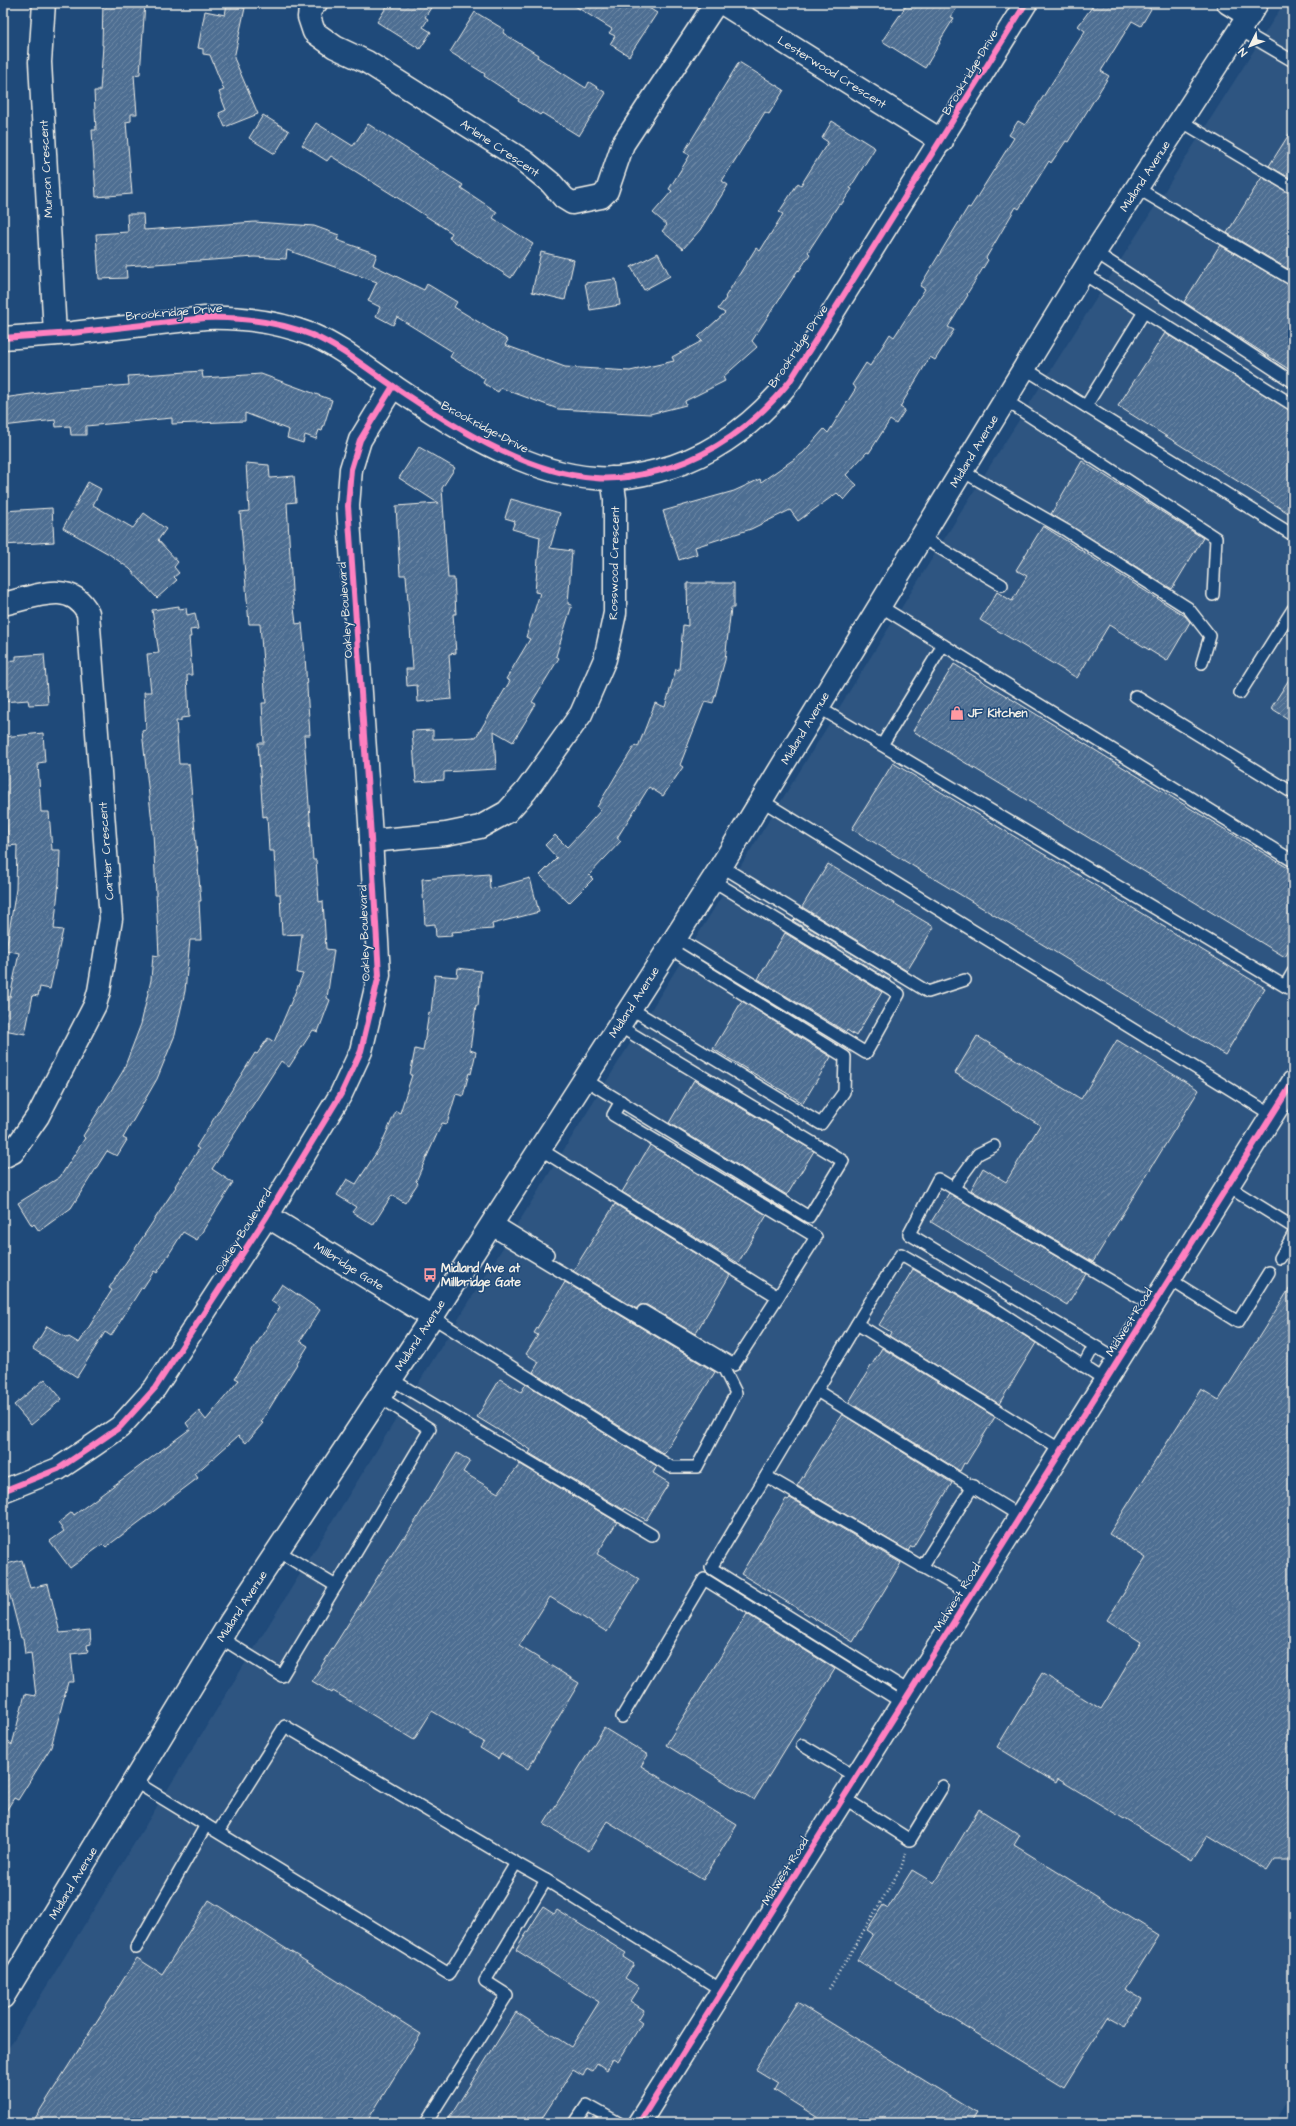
<svg xmlns="http://www.w3.org/2000/svg" width="1296" height="2126" font-family="'Architects Daughter',sans-serif">
  <defs>
    <pattern id="building-hatch" width="6" height="6" patternUnits="userSpaceOnUse"><rect width="6" height="6" fill="#4d6e92"/><path d="M-1 1l2-2M0 6l6-6M5 7l2-2" fill="none" stroke="#708aa6"/></pattern>
  </defs>
  <rect width="100%" height="100%" fill="#1f4a7a"/>
  <filter id="ink" filterUnits="userSpaceOnUse"><feTurbulence type="fractalNoise" baseFrequency=".025" numOctaves="2"/><feDisplacementMap in="SourceGraphic" scale="8" xChannelSelector="R" yChannelSelector="G"/><feConvolveMatrix kernelMatrix="1 2 1 2 8 2 1 2 1" color-interpolation-filters="sRGB"/></filter>
  <g filter="url(#ink)">
    <path fill="#2d5581" d="M1284 3H1293V2094L1275 2123H3V2057L332 1522 986 472Z"/>
    <g fill="url(#building-hatch)" stroke="#f4f1e8">
      <path d="M103 3H145L140 74 134 75 137 114H131V121L126 122 132 194 96 197 92 130H96L94 91H100L103 45H102Z"/>
      <path d="M389 3H434L425 17 428 19 423 27 431 32 420 49 377 22Z"/>
      <path d="M570 3H641L657 13 629 56 610 44 615 36 609 33 612 29Z"/>
      <path d="M908 3H960L951 17 954 18 939 42 940 43 925 68 882 41Z"/>
      <path d="M1095 3H1142L1151 9 1141 26 1132 21 1101 71 1109 76 1068 142 1066 141 1051 163 1049 161 1019 209 1016 207 986 258 988 260 967 294 968 295 948 327 954 330 935 360 930 357 900 407 905 410 896 424 890 420 869 453 867 452 846 475 857 485 844 500 837 493 798 521 790 510 751 529 695 547 697 554 679 560 663 511 734 491 760 479 761 482 803 453 824 429 828 433 856 388 852 385 866 363 870 366 890 334 894 337 925 289 920 286 968 207 970 208 1014 138 1009 135 1018 121 1025 125 1085 31 1078 26Z"/>
      <path d="M227 4 245 8 234 58 258 114 225 127 219 113 226 110 219 92 224 90 210 55 203 54V49L198 48 205 11 225 15Z"/>
      <path d="M475 12 505 30 503 33 538 55 537 57 586 88 589 82 606 93 579 136 542 113 540 115 518 101 519 99 484 76 485 74 450 52Z"/>
      <path d="M739 62 784 90 769 114 765 112 722 181 728 185 700 230 683 249 662 231 667 225 653 213 672 191 669 189 690 155 684 152Z"/>
      <path d="M263 115 289 131 275 154 249 138Z"/>
      <path d="M832 121 875 148 850 188 852 189 841 205 839 204 808 252 810 254 799 271 798 270 752 341 757 347 723 377 725 381 685 401 686 405 650 414 558 409 501 388 498 392 483 383 485 379 450 357 453 352 397 317 393 325 376 316 380 307 368 301 377 282 287 250 286 259 255 257 126 266 127 278 99 279 96 234 128 232 127 214H143L144 230 255 222 314 226 339 235 337 240 377 254 373 265 424 290 427 284 457 302 454 307 508 340 505 345 565 367 630 371 674 361 672 357 702 341 698 337 725 313 718 309 726 298 725 297 756 248 760 251 783 214 779 212 798 183 801 185 828 142 822 138Z"/>
      <path d="M316 123 353 146 368 124 463 185 461 188 497 212 493 218 533 244 511 278 449 238 452 233 409 205 331 156 327 161 302 145Z"/>
      <path d="M1293 128V180L1269 166Z"/>
      <path d="M1262 177 1293 195V272L1227 233Z"/>
      <path d="M1220 245 1293 287V372L1184 302Z"/>
      <path d="M541 252 574 260 565 300 532 292Z"/>
      <path d="M658 253 670 276 644 290 631 267Z"/>
      <path d="M616 279 620 305 590 310 585 283Z"/>
      <path d="M1165 333 1293 412V516L1118 406Z"/>
      <path d="M202 371 203 378 261 374 332 400 322 431 319 430 316 439 305 435 303 443 287 438 289 430 245 413V421L172 424V418L86 426V435H71L70 426 56 427 55 420 3 426V398L53 391 129 385 128 376Z"/>
      <path d="M419 447 455 468 442 488 448 578H454L456 614H453L456 653 449 654 452 699 418 702 417 685 407 686 406 669H413L406 575H400L396 506 438 503 399 478Z"/>
      <path d="M1082 461 1203 538 1172 589 1051 514Z"/>
      <path d="M246 463 269 465 270 478 294 476 296 502 287 503 292 591 296 624 302 623 305 656 310 735H304L313 860H316L319 902 323 901 326 949 334 950 327 998 330 1000 318 1032 313 1030 289 1067 281 1061 212 1169 233 1183 211 1218 197 1240 183 1232 157 1273 154 1271 143 1288 142 1287 111 1336 105 1332 77 1377 33 1349 47 1326 67 1338 69 1337 79 1343 112 1290 109 1288 176 1187 175 1186 199 1149 196 1147 255 1053 257 1054 268 1038 274 1042 303 974 297 973 302 934 282 935 280 894H276L274 851H269L267 816 263 817 258 743H264L262 703H266L260 624H249L248 612 240 512 249 511Z"/>
      <path d="M88 482 101 489 93 505 133 528 144 513 166 529 158 540 178 562 174 567 179 573 174 577 177 580 157 598 130 569 109 554 63 528Z"/>
      <path d="M511 499 560 513 550 548 572 551 568 604 572 605 556 656 559 658 532 702 536 704 513 742 494 731 496 769 444 772V780L416 782 412 731 433 730V739L476 737 510 681 506 679 530 639 526 637 540 593 535 592 540 537 512 529 515 521 505 518Z"/>
      <path d="M52 508 54 542 3 545V511Z"/>
      <path d="M1043 526 1185 616 1190 622 1167 661 1109 625 1077 678 980 620 997 592 1012 601 1027 576 1016 570Z"/>
      <path d="M687 583H734V608H731L725 660 713 703 705 701 680 765 683 767 663 796 649 787 617 838 621 841 589 875 593 879 569 903 540 875 557 858 545 845 555 835 567 847 586 827 601 810 597 807 618 772 635 745 638 747 655 703 665 707 676 669 679 670 683 625 688 626Z"/>
      <path d="M179 606V609L186 608 187 615 195 613 198 629 190 630 191 637H189L192 675H187L189 717 181 718V721H176L179 764H189L201 901H199L201 940H190L185 991 175 1035 157 1079 123 1138 127 1140 117 1156 107 1151 71 1208 39 1231 34 1224 32 1226 18 1203 60 1177 85 1138 83 1136 123 1071 141 1024 151 980 153 955 159 956 153 832 142 731 146 730 144 692H151L147 654 159 653 152 610Z"/>
      <path d="M44 654 48 704 29 705 28 700 3 702V661L16 660V656Z"/>
      <path d="M954 664 1293 871V944L1285 957 913 731Z"/>
      <path d="M1293 673V722L1271 708Z"/>
      <path d="M43 733 45 762 38 763 41 812H49L52 850H60L59 882 54 929 63 930 50 989 40 987 38 996 33 995 25 1034 4 1030 6 1021 3 1020 6 997H10L19 953 6 950 16 889 17 845 9 846 5 806H3V737Z"/>
      <path d="M893 763 1265 988 1225 1055 852 829Z"/>
      <path d="M828 864 934 927 907 971 802 907Z"/>
      <path d="M489 874 490 889 530 878 539 912 492 924 493 929 451 932 452 936 436 937 435 924 425 925 422 879Z"/>
      <path d="M795 919 891 977 889 980 793 921Z"/>
      <path d="M785 933 882 992 856 1036 847 1030 846 1032 758 979Z"/>
      <path d="M458 968 481 971 478 1006 476 1005 470 1050 476 1052 471 1074 469 1073 463 1096 456 1094 447 1124 442 1123 416 1181 418 1183 405 1203 392 1195 373 1225 352 1212 356 1207 337 1195 347 1179 356 1184 380 1147 396 1111 400 1113 412 1075H410L415 1049 423 1051 429 1012 431 1013 435 975 457 977Z"/>
      <path d="M742 1001 831 1057 803 1103 713 1049Z"/>
      <path d="M977 1036 1081 1099 1117 1040 1199 1090 1093 1262 971 1190 983 1168 1006 1182 1040 1125 955 1073Z"/>
      <path d="M694 1080 814 1151 787 1195 669 1123Z"/>
      <path d="M650 1145 767 1215 738 1263 622 1192Z"/>
      <path d="M949 1193 1086 1274 1067 1305 931 1222Z"/>
      <path d="M615 1204 730 1275 695 1334 647 1305H640L637 1309 573 1271Z"/>
      <path d="M913 1269 987 1312 1036 1343 999 1404 889 1336 891 1332 879 1325Z"/>
      <path d="M565 1282 715 1372 664 1454 533 1372 539 1362 526 1354 538 1335 534 1333Z"/>
      <path d="M1293 1283V1860H1274L1267 1871 1208 1835 1192 1860 1058 1779 1056 1783 997 1747 1042 1673 1101 1709 1141 1642 1107 1620 1146 1558 1109 1534 1201 1389 1219 1400Z"/>
      <path d="M282 1284 320 1310 300 1341 308 1346 261 1422 263 1423 246 1443 238 1436 195 1474 198 1478 106 1547 103 1544 70 1568 50 1541 64 1531 58 1523 72 1512 74 1515 190 1429 186 1423 199 1411 206 1420 239 1380 235 1378 280 1307 271 1301Z"/>
      <path d="M882 1348 995 1417 966 1464 964 1463 960 1471 849 1402Z"/>
      <path d="M45 1379 62 1399 31 1425 14 1405Z"/>
      <path d="M500 1379 521 1392 526 1384 657 1466 653 1473 669 1483 646 1520 625 1508 624 1510 529 1453 531 1450 477 1417Z"/>
      <path d="M842 1414 952 1483 913 1547 911 1546 908 1551 797 1486Z"/>
      <path d="M457 1453 470 1461 463 1472 498 1493 520 1464 617 1522 597 1554 639 1579 607 1632 550 1597 519 1646 579 1683 528 1769 501 1753 498 1759 480 1748 484 1742 432 1711 414 1740 333 1691 332 1693 312 1681 403 1537 405 1538Z"/>
      <path d="M790 1498 901 1563 853 1642 741 1574 786 1499 788 1500Z"/>
      <path d="M22 1560 30 1588 48 1584 60 1633 90 1630 91 1644 87 1645 88 1652 71 1654 74 1682H68L51 1747 18 1800 14 1798 3 1816V1739L12 1745 25 1694 36 1696 31 1653 25 1654 23 1638H21L7 1584 3 1586V1565Z"/>
      <path d="M747 1614 835 1669 754 1800 666 1745Z"/>
      <path d="M604 1728 648 1755 641 1766 737 1825 703 1880 607 1821 589 1851 544 1824Z"/>
      <path d="M979 1809 1020 1835 1014 1845 1159 1935 1125 1989 1142 1999 1126 2026 1108 2016 1064 2087 857 1960 873 1934 867 1930 883 1905 888 1908 912 1870 934 1883Z"/>
      <path d="M209 1900 421 2034 366 2123H32L137 1958 162 1974Z"/>
      <path d="M543 1907 554 1914 557 1910 626 1953 623 1957 634 1964 625 1978 639 1987 630 2001 644 2010 638 2020 642 2023 618 2062 613 2059 607 2070 597 2063 592 2071 587 2068 583 2076 573 2070 539 2123H446L516 2012 571 2047 599 2002 516 1950Z"/>
      <path d="M797 2002 977 2113 971 2123H826L774 2090 778 2083 755 2069Z"/>
    </g>
    <g fill="none" stroke-linecap="round" stroke-linejoin="round">
      <defs>
        <g id="lane">
          <path d="M1240 30 1293 61"/>
          <path d="M1181 121 1293 188"/>
          <path d="M1137 188 1293 280"/>
          <path d="M1095 252 1293 382"/>
          <path d="M1082 273 1293 405"/>
          <path d="M1024 368 1293 535"/>
          <path d="M1005 400 1216 538 1213 595"/>
          <path d="M1086 406 1144 312"/>
          <path d="M962 471 1067 531 1188 608 1210 636 1202 663"/>
          <path d="M921 537 1002 585"/>
          <path d="M880 606 1293 861"/>
          <path d="M1240 693 1293 609"/>
          <path d="M1135 696 1293 793"/>
          <path d="M818 707 1293 991"/>
          <path d="M882 745 943 645"/>
          <path d="M761 800 1272 1115"/>
          <path d="M721 866 928 992 965 980"/>
          <path d="M675 937 866 1053 899 994 712 880"/>
          <path d="M1285 986 1293 972"/>
          <path d="M630 1008 821 1124 844 1092 845 1057 669 948"/>
          <path d="M584 1079 809 1217 843 1161 619 1026"/>
          <path d="M621 1101 613 1115 816 1237 778 1297"/>
          <path d="M540 1149 778 1297 734 1365 643 1311"/>
          <path d="M1227 1186 1293 1227"/>
          <path d="M954 1187 978 1154 994 1146"/>
          <path d="M493 1220 548 1254"/>
          <path d="M1280 1258 1293 1235"/>
          <path d="M1169 1279 1238 1322 1269 1272"/>
          <path d="M432 1317 671 1467H697L736 1393 724 1369 488 1228"/>
          <path d="M857 1324 1061 1450"/>
          <path d="M1118 1360 909 1234 938 1179 1152 1305"/>
          <path d="M1083 1366 1094 1346"/>
          <path d="M391 1379 652 1535"/>
          <path d="M817 1391 1020 1516"/>
          <path d="M766 1476 971 1595"/>
          <path d="M278 1551 336 1586"/>
          <path d="M922 1567 973 1486"/>
          <path d="M221 1638 282 1676 430 1429 380 1397"/>
          <path d="M910 1692 711 1568 868 1305 901 1254 991 1306 1105 1380"/>
          <path d="M622 1717 704 1579 903 1703"/>
          <path d="M802 1745 856 1777"/>
          <path d="M134 1781 449 1974 516 1863 285 1726 218 1832"/>
          <path d="M844 1798 910 1840 943 1786"/>
          <path d="M516 1863 546 1880"/>
          <path d="M136 1948 206 1825"/>
          <path d="M426 2123 507 1995 485 1981 546 1880 723 1991"/>
          <path d="M575 2123 587 2105 619 2123"/>
        </g>
        <g id="street">
          <path d="M44 3 40 62 55 334"/>
          <path d="M316 3 310 9 309 17 314 32 335 47 367 62 524 161 551 183 564 198 572 203 601 197 607 191 623 144 716 3"/>
          <path d="M722 3 942 141"/>
          <path d="M3 338 72 333 205 318C241 317 279 322 312 335 342 348 366 368 393 386 449 424 526 474 595 478 615 480 637 476 657 471 712 457 755 424 790 381L1026 3"/>
          <path d="M3 604C32 598 71 578 88 613L111 919 99 991 95 1005 38 1116 13 1152 3 1157"/>
          <path d="M371 841 446 834 480 827 507 812 526 791 581 714 605 659 615 613V499L612 478"/>
          <path d="M267 1216 432 1317"/>
          <path d="M3 1491 58 1469 94 1445 120 1427 155 1388 267 1216 341 1094 361 1051 379 975 370 822 348 506 351 469 360 440 393 386"/>
        </g>
        <g id="secondary">
          <path d="M1228 3 1249 16"/>
          <path d="M3 1997 231 1621 432 1317 717 873 1095 252 1257 3"/>
          <path d="M639 2123 1293 1082"/>
        </g>
      </defs>
      <use href="#lane" stroke="#f4f1e8" stroke-width="14"/>
      <use href="#street" stroke="#f4f1e8" stroke-width="25"/>
      <use href="#secondary" stroke="#f4f1e8" stroke-width="25"/>
      <path stroke="#f4f1e8" stroke-width="2.5" stroke-dasharray="1 3" stroke-linecap="butt" d="M829 1989 901 1868 906 1853"/>
      <use href="#lane" stroke="#1f4a7a" stroke-width="11"/>
      <use href="#street" stroke="#1f4a7a" stroke-width="22"/>
      <use href="#secondary" stroke="#1f4a7a" stroke-width="22"/>
      <defs>
        <g id="cycleway">
          <path d="M3 338 72 333 205 318C241 317 279 322 312 335 342 348 366 368 393 386 449 424 526 474 595 478 615 480 637 476 657 471 712 457 755 424 790 381L1026 3"/>
          <path d="M3 1491 58 1469 94 1445 120 1427 155 1388 267 1216 341 1094 361 1051 379 975 370 822 348 506 351 469 360 440 393 386"/>
          <path d="M639 2123 1293 1082"/>
        </g>
      </defs>
      <use href="#cycleway" stroke="#1f4a7a" stroke-width="8"/>
      <use href="#cycleway" stroke="#ff80c0" stroke-width="6"/>
    </g>
  </g>
  <defs>
    <symbol id="shop-bare" viewBox="-9 -9 18 18"><path d="M-5-2.5h2.3a2.7 3.5 0 0 1 5.4 0H5L5.5 6h-11ZM-1.5-2.5h3a1.5 2.3 0 0 0-3 0Z" fill="#ff9aa2" stroke="#1f4a7a" stroke-width="2.5" paint-order="stroke"/></symbol>
    <symbol id="bus-bare" viewBox="-9 -9 18 18"><path d="M-5-6H5V4H4V6H2V4H-2V6H-4V4H-5ZM-3.5-4V0h7V-4ZM-3.5 1.2v1.5H-2V1.2ZM2 1.2v1.5H3.5V1.2Z" fill="#ff9aa2" stroke="#1f4a7a" stroke-width="2.5" paint-order="stroke"/></symbol>
  </defs>
  <g fill-rule="evenodd">
    <use href="#shop-bare" x="947" y="703" width="20" height="20"/>
    <use href="#bus-bare" x="420" y="1265" width="20" height="20"/>
  </g>
  <g text-anchor="middle" stroke-width="3" stroke-linejoin="round" paint-order="stroke">
    <g font-size="12" fill="#f4f1e8" stroke="#1f4a7a">
      <text transform="translate(832 72) rotate(32)" y="4">Lesterwood Crescent</text>
      <text transform="translate(970 72) rotate(-59)" y="4">Brookridge Drive</text>
      <text transform="translate(500 148) rotate(34)" y="4">Arlene Crescent</text>
      <text transform="translate(46 169) rotate(-93)" y="4">Munson Crescent</text>
      <text transform="translate(1145 176) rotate(-57)" y="4">Midland Avenue</text>
      <text transform="translate(174 312) rotate(-5)" y="4">Brookridge Drive</text>
      <text transform="translate(798 346) rotate(-56)" y="4">Brookridge Drive</text>
      <text transform="translate(485 427) rotate(28)" y="4">Brookridge Drive</text>
      <text transform="translate(974 451) rotate(-59)" y="4">Midland Avenue</text>
      <text transform="translate(614 563) rotate(-89)" y="4">Rosswood Crescent</text>
      <text transform="translate(345 610) rotate(-94)" y="4">Oakley Boulevard</text>
      <text transform="translate(805 728) rotate(-59)" y="4">Midland Avenue</text>
      <text transform="translate(106 851) rotate(-94)" y="4">Cartier Crescent</text>
      <text transform="translate(364 933) rotate(-92)" y="4">Oakley Boulevard</text>
      <text transform="translate(634 1002) rotate(-57)" y="4">Midland Avenue</text>
      <text transform="translate(243 1231) rotate(-58)" y="4">Oakley Boulevard</text>
      <text transform="translate(349 1266) rotate(32)" y="4">Millbridge Gate</text>
      <text transform="translate(1129 1322) rotate(-58)" y="4">Midwest Road</text>
      <text transform="translate(420 1335) rotate(-57)" y="4">Midland Avenue</text>
      <text transform="translate(957 1597) rotate(-58)" y="4">Midwest Road</text>
      <text transform="translate(242 1606) rotate(-57)" y="4">Midland Avenue</text>
      <text transform="translate(785 1871) rotate(-58)" y="4">Midwest Road</text>
      <text transform="translate(73 1883) rotate(-59)" y="4">Midland Avenue</text>
    </g>
    <g font-size="12" font-weight="bold" fill="#f4f1e8" stroke="#1f4a7a" text-anchor="start">
      <text x="968" y="717">JF Kitchen</text>
      <text x="441" y="1272">Midland Ave at<tspan x="441" dy="14">Millbridge Gate</tspan></text>
    </g>
  </g>
  <rect width="1296" height="2126" fill="none" stroke="#1f4a7a" stroke-width="16"/>
  <rect x="8" y="8" width="1280" height="2110" fill="none" stroke="#f4f1e8" stroke-width="1.5" filter="url(#ink)"/>
  <g transform="translate(1250 46) rotate(228)" stroke="#1f4a7a" stroke-width="3" paint-order="stroke">
  <path d="M0-3L7 15L0 10L-7 15Z" fill="#f4f1e8"/>
  <text y="-6" font-size="11" font-weight="bold" text-anchor="middle" fill="#f4f1e8">N</text>
  </g>
</svg>
